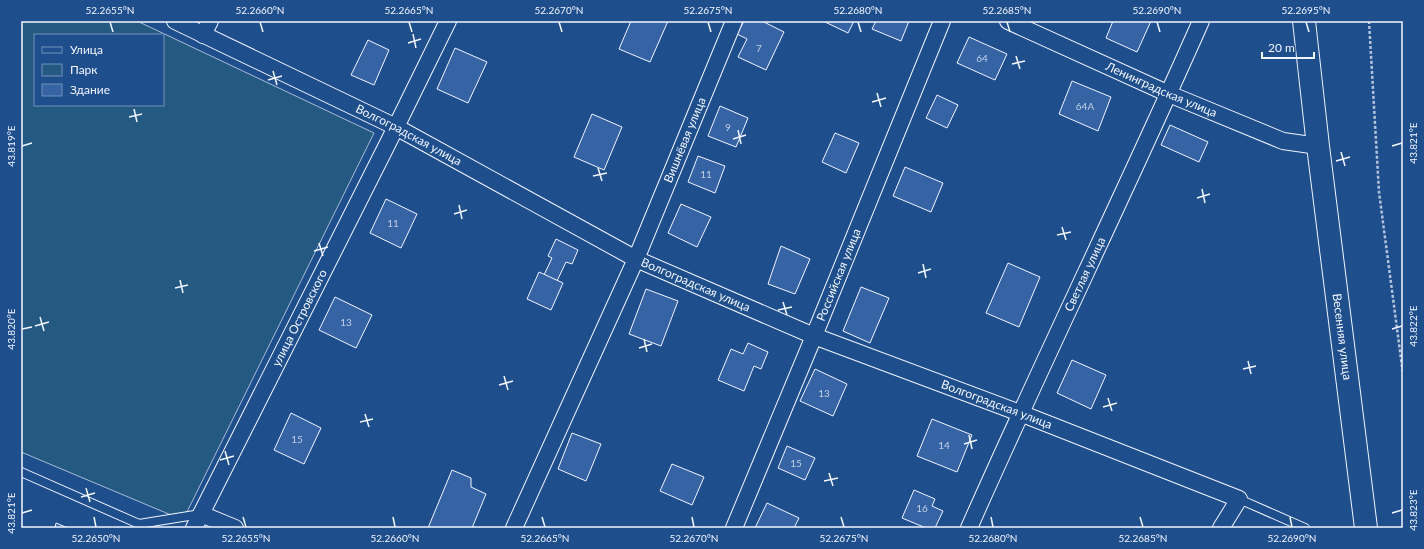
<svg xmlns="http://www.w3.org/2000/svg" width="1424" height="549" font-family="Lato,sans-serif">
  <rect width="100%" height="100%" fill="#1f4e8c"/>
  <path fill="#245a82" stroke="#a8bbd7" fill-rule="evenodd" d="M21 21H137L374 133 183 520 21 452ZM35 35H163V105H35Z"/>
  <g fill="#3563a3" stroke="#f2f6ff">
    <path d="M631 21H668L650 62 619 49Z"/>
    <path d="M744 21H762L784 32 766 70 738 57 747 39 737 34Z"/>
    <path d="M823 21H854L848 33Z"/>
    <path d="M876 21H909L901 41 872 29Z"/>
    <path d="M1113 21H1151L1137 52 1106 38Z"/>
    <path d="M969 37 1007 54 995 80 957 63Z"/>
    <path d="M368 40 389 50 374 85 351 75Z"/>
    <path d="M455 48 487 62 468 103 437 89Z"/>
    <path d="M1072 81 1111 97 1098 131 1059 114Z"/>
    <path d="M937 95 958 105 947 128 926 118Z"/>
    <path d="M720 106 748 118 736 147 708 136Z"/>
    <path d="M592 114 622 127 604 170 574 157Z"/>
    <path d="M1170 125 1208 142 1199 162 1161 145Z"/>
    <path d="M835 133 859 143 846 173 822 162Z"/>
    <path d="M698 156 725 166 715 193 688 182Z"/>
    <path d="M905 167 943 183 931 212 893 196Z"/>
    <path d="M386 199 417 214 401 248 370 233Z"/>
    <path d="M681 204 711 217 697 247 668 233Z"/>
    <path d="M556 239 578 250 572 264 566 262 557 281 544 275 552 258 548 256Z"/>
    <path d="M781 246 810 259 795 294 768 284Z"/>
    <path d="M1008 263 1040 277 1019 327 986 313Z"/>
    <path d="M539 272 563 283 551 310 527 299Z"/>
    <path d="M861 287 889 298 870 343 843 331Z"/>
    <path d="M646 289 678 301 661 346 629 334Z"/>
    <path d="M335 297 372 315 356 348 319 330Z"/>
    <path d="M748 343 768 352 761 369 754 366 744 391 718 380 731 349 743 354Z"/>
    <path d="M1072 360 1106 375 1091 409 1057 393Z"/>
    <path d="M815 369 847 384 833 416 800 401Z"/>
    <path d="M291 413 321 428 304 464 274 450Z"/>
    <path d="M932 419 972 435 957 472 917 456Z"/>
    <path d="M572 433 601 444 586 481 558 469Z"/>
    <path d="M787 446 815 458 805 480 778 468Z"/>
    <path d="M672 464 704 477 692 505 660 491Z"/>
    <path d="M452 470 471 478V487L486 494 472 528H428Z"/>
    <path d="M914 490 935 499 932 506 943 511 935 528H926L902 518Z"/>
    <path d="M767 503 799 518 794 528H755Z"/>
    <path d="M56 523 68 528H55Z"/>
  </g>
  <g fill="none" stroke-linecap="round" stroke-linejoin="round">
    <defs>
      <g id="lane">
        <path d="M21 472 139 524 201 514"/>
        <path d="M1239 499 1305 528"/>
      </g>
      <g id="street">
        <path id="s1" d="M175 21 396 127 636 259 814 336 1020 413 1239 499 1221 528"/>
        <path id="s2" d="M1008 21 1169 94 1283 141 1318 146"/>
        <path d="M203 35 210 21"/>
        <path d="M201 514 235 528"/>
        <path id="s3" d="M194 528 396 127 448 21"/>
        <path id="s4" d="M514 528 636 259 734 21"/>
        <path id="s5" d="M734 528 814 336 942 21"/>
        <path id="s6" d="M969 528C1044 358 1126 191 1201 21"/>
      </g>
      <g id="secondary">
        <path id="s7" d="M1304 21 1318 146 1366 528"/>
      </g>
    </defs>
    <use href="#lane" stroke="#f2f6ff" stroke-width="10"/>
    <use href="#street" stroke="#f2f6ff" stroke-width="18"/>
    <use href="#secondary" stroke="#f2f6ff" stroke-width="24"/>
    <path stroke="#b3c4dc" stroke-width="2.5" stroke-dasharray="3 2" stroke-linecap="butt" d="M1369 21 1379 192 1403 374"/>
    <use href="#lane" stroke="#1f4e8c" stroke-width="8"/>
    <use href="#street" stroke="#1f4e8c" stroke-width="16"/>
    <use href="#secondary" stroke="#1f4e8c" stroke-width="22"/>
  </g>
  <path fill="none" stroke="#f2f6ff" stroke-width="1.5" d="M110 22 113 32M260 22 263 32M409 22 412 32M559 22 562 32M708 22 711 32M858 22 861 32M1007 22 1010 32M1157 22 1160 32M1306 22 1309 32M413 34 416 48M408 43 421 39M1016 56 1020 69M1012 64 1025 61M273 71 277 85M268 80 282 76M877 93 881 107M872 102 886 98M134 109 137 122M129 117 142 114M738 130 741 144M733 139 746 135M22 146 32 143M1392 146 1402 143M1341 152 1345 166M1336 161 1350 157M598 168 602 181M593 176 607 173M1202 189 1205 203M1197 198 1210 194M459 205 462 219M454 214 467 210M1062 227 1066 240M1057 235 1071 232M319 243 323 256M314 251 328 247M923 264 926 278M918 273 931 269M180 280 183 293M175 288 188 285M783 302 787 315M778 310 792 307M40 317 44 331M35 326 49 322M22 329 32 327M1392 329 1402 326M644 339 647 352M639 348 652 344M1248 361 1251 374M1243 369 1256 366M504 376 508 390M499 385 513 381M1108 398 1112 411M1103 407 1117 403M365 414 369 427M360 422 373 419M969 435 972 449M964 444 977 440M225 451 229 465M220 460 234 456M829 473 833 486M824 481 838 478M86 488 90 502M81 497 95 493M22 513 32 510M1392 513 1402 510M94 517 96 527M243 517 246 527M393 517 395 527M542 517 545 527M692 517 694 527M841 517 844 527M991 517 993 527M1140 517 1143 527M1290 517 1292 527"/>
  <g text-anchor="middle" stroke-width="3" stroke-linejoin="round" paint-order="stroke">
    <g font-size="10" fill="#c3d1e8">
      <text x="759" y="52">7</text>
      <text x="982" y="62">64</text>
      <text x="1085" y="110">64А</text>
      <text x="728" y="131">9</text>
      <text x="706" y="178">11</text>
      <text x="393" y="227">11</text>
      <text x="346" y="326">13</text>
      <text x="824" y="397">13</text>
      <text x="297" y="443">15</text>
      <text x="944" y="449">14</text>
      <text x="796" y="467">15</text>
      <text x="922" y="512">16</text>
    </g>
    <g font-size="12" fill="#f2f6ff" stroke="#1f4e8c">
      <text dy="4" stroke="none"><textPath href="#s2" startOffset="168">Ленинградская улица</textPath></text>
      <text dy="4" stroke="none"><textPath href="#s1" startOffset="260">Волгоградская улица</textPath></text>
      <text dy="4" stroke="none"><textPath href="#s4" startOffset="424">Вишнёвая улица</textPath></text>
      <text dy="4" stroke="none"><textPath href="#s6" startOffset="279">Светлая улица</textPath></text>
      <text dy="4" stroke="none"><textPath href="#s5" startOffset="274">Российская улица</textPath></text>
      <text dy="4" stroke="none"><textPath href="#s1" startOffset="584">Волгоградская улица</textPath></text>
      <text dy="4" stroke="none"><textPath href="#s3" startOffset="235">улица Островского</textPath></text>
      <text dy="4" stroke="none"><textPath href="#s7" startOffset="318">Весенняя улица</textPath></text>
      <text dy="4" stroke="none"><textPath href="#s1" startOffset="908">Волгоградская улица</textPath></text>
    </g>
  </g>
  <rect width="1424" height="549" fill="none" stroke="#1f4e8c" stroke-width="44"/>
  <rect x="34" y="34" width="130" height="72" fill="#1f4e8c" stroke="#7391ba"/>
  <rect x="42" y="47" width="20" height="6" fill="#1f4e8c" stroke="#7391ba"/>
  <text x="70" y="54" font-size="12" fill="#f2f6ff">Улица</text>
  <rect x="42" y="64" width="20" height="12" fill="#245a82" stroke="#7391ba"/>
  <text x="70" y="74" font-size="12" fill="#f2f6ff">Парк</text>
  <rect x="42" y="84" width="20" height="12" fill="#3563a3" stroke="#7391ba"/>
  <text x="70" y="94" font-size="12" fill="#f2f6ff">Здание</text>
  <path d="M1262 52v6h52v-6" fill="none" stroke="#f2f6ff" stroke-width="2"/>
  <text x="1268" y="52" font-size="12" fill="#f2f6ff" stroke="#1f4e8c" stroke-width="3" paint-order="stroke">20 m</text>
  <rect x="22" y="22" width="1380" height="505" fill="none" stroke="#f2f6ff" stroke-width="1.5"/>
  <g font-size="10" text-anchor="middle" fill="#f2f6ff">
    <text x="110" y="14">52.2655°N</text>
    <text x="260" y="14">52.2660°N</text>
    <text x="409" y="14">52.2665°N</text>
    <text x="559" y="14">52.2670°N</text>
    <text x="708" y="14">52.2675°N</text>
    <text x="858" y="14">52.2680°N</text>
    <text x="1007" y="14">52.2685°N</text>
    <text x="1157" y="14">52.2690°N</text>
    <text x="1306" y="14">52.2695°N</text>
    <text transform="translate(1413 143) rotate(-90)" y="4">43.821°E</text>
    <text transform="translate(11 146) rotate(-90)" y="4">43.819°E</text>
    <text transform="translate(1413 326) rotate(-90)" y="4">43.822°E</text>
    <text transform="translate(11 329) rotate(-90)" y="4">43.820°E</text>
    <text transform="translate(1413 510) rotate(-90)" y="4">43.823°E</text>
    <text transform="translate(11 513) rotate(-90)" y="4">43.821°E</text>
    <text x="96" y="542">52.2650°N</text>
    <text x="246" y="542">52.2655°N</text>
    <text x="395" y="542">52.2660°N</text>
    <text x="545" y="542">52.2665°N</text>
    <text x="694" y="542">52.2670°N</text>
    <text x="844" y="542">52.2675°N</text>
    <text x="993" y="542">52.2680°N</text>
    <text x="1143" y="542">52.2685°N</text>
    <text x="1292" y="542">52.2690°N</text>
  </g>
</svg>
